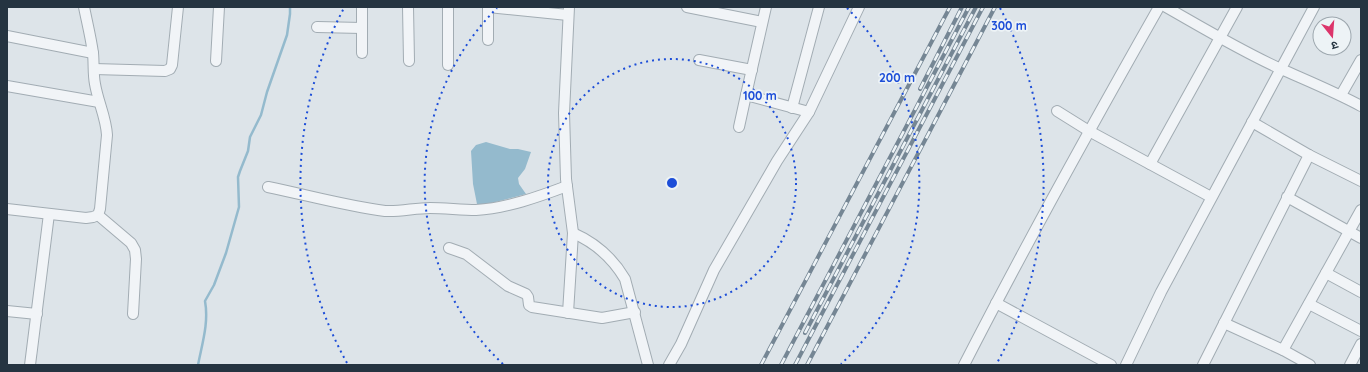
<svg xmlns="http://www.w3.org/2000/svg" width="1368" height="372" font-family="Quicksand,'Noto Sans Devanagari',sans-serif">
  <rect width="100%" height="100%" fill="#dde4e9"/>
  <path fill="#94bacd" d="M486 142 510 149H518L531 152 525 169 518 178 519 184 526 194 484 205 477 204 473 184 471 151 476 145Z"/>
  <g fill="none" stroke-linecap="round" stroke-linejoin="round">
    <path stroke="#94bacd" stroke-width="2.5" d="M198 365C202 344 209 323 205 301L214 285 226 253 239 207 238 177 240 171 248 151 250 137 261 115 267 92 287 35 290 14V7"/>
    <defs>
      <g id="minor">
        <path d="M362 7V53"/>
        <path d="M408 7 409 61"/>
        <path d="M488 7 568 15"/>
        <path d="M687 7 762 22"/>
        <path d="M766 7 746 95 809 112"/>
        <path d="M1166 7C1203 28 1241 51 1281 69 1308 81 1335 92 1361 106"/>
        <path d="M317 27 362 28"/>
        <path d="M7 36 93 53"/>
        <path d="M488 40V7"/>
        <path d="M699 60 752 70"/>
        <path d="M216 61 219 7"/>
        <path d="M448 65V7"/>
        <path d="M94 69 165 71 170 69 172 65 178 7"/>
        <path d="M7 86 99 102"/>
        <path d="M1341 95 1361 60"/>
        <path d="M792 108 819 7"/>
        <path d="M1057 111 1089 131 1211 197"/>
        <path d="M1252 122 1309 155 1361 181"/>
        <path d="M739 127 746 95"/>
        <path d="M1150 164 1237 7"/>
        <path d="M268 187C307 195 346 206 385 211 400 212 415 208 430 208 445 208 461 210 476 210 507 208 538 197 567 186"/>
        <path d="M1287 197 1361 238"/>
        <path d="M7 209 86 218 93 217 98 215 100 209 107 135C106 117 98 102 95 84 93 74 94 63 93 53 91 38 87 22 84 7"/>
        <path d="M98 215 131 243 135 250 136 259 133 314"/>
        <path d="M573 233C596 243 612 257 625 279L648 365"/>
        <path d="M449 248 466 254 508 286 526 294 528 297 529 305 532 307 602 318 635 312"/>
        <path d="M1326 273 1361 292"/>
        <path d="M996 303 1111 365"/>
        <path d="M1309 304 1361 331"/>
        <path d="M7 311 37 314"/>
        <path d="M568 313 573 233 566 179 564 113 569 7"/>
        <path d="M1224 323 1283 350 1310 365"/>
        <path d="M1283 350 1361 210"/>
        <path d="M30 365 49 214"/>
        <path d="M669 365 681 344 714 270 777 161 809 112 859 7"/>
        <path d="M964 365C1026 244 1092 125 1159 7"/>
        <path d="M1126 365 1161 292 1314 7"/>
        <path d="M1203 365 1309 155"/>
        <path d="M1350 365 1361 344"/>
      </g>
    </defs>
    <use href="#minor" stroke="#a2acb3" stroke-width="12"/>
    <use href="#minor" stroke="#f1f4f7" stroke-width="10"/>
    <defs>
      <g id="rail">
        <path d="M920 89 962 7"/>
        <path d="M805 333 976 7"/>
        <path d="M761 365 950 7"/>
        <path d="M781 365 969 7"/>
        <path d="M795 365 983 7"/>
        <path d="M807 365 995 7"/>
      </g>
    </defs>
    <use href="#rail" stroke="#758694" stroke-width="4"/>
    <use href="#rail" stroke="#edf3f6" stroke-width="2.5" stroke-dasharray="8" stroke-linecap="butt"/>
  </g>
  <g fill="none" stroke="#1d4ed8" stroke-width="2" stroke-dasharray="2 4">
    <circle cx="672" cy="183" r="124"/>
    <path d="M503 364A248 248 0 0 1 497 8M847 8A248 248 0 0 1 841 364"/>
    <path d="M347 363A372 372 0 0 1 344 8M1000 8A372 372 0 0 1 997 363"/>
  </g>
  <circle cx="672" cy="183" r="6" fill="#1d4ed8" stroke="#edf3f6" stroke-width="2"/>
  <g font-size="12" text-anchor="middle" font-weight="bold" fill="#1d4ed8" stroke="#edf3f6" stroke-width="3.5" stroke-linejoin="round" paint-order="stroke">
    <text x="1009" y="30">300 m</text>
    <text x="897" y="82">200 m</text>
    <text x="760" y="100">100 m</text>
  </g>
  <rect width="1368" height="372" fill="none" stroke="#253441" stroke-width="16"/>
  <g transform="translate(1332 36) rotate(163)"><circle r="19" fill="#edf3f6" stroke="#9da7ae"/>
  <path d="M0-3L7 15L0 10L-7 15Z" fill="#dc356b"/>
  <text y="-6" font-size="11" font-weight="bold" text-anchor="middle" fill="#253441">उ</text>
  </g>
</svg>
